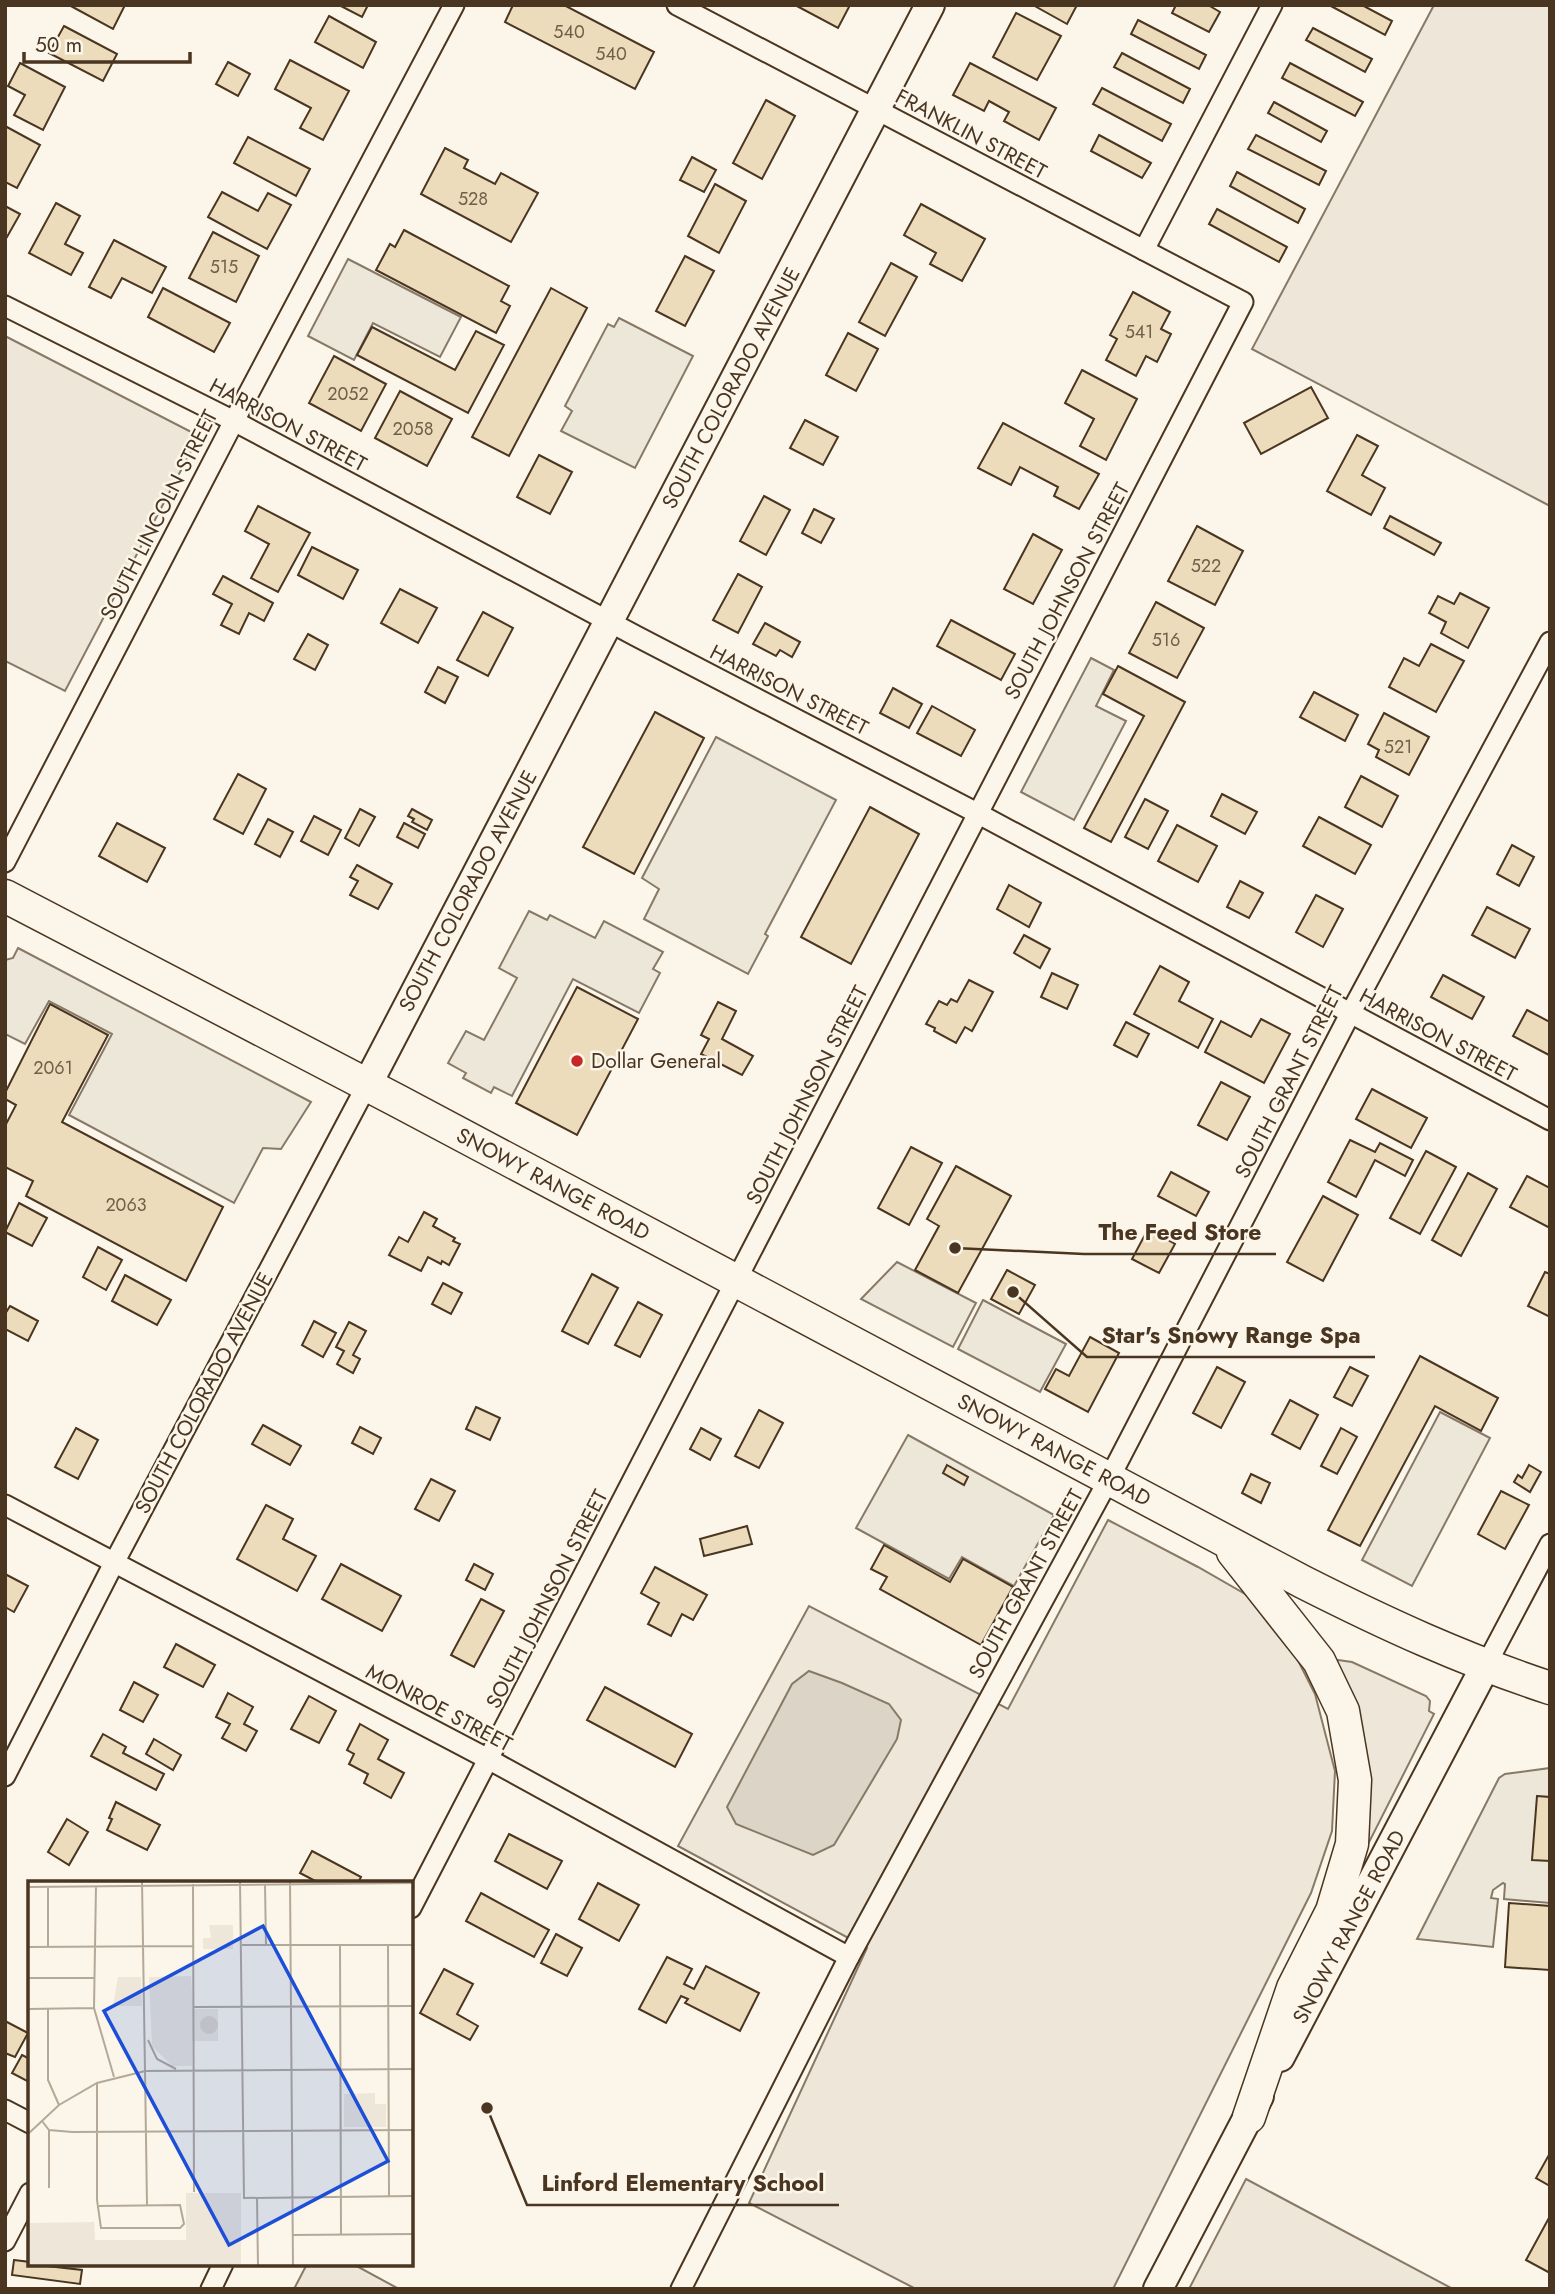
<svg xmlns="http://www.w3.org/2000/svg" width="1555" height="2294" font-family="Jost,sans-serif">
  <rect width="100%" height="100%" fill="#fbf6e9"/>
  <g fill="#ede6d9" stroke="#887966" stroke-width="2">
    <path d="M1434 5H1550V506L1252 349Z"/>
    <path d="M5 336 199 436 65 691 5 661Z"/>
    <path d="M1108 1520 1198 1567 1259 1602 1282 1629 1315 1694 1335 1771 1332 1831 1311 1893 1113 2289H916L749 2203 867 1948 678 1846 809 1606 1008 1709Z"/>
    <path d="M1338 1660 1352 1662 1426 1696 1430 1701 1429 1711 1434 1714 1360 1860 1335 1663Z"/>
    <path d="M1246 2179 1453 2289H1189Z"/>
    <path d="M307 2264H353L399 2289H294Z"/>
  </g>
  <g fill="#ede7d9" stroke="#887966" stroke-width="2">
    <path d="M348 259 461 317 440 357 373 323 354 360 308 336Z"/>
    <path d="M619 318 693 356 635 468 561 431 572 411 565 406 608 324 614 327Z"/>
    <path d="M1091 658 1114 670 1096 706 1126 721 1074 820 1021 792Z"/>
    <path d="M716 737 836 800 765 934 768 936 748 974 644 919 659 889 642 878Z"/>
    <path d="M529 911 547 920 550 915 595 938 604 921 663 952 653 969 660 973 639 1013 573 979 512 1096 494 1087 491 1093 463 1078 466 1073 448 1063 466 1031 484 1040 517 978 499 968Z"/>
    <path d="M18 948 311 1102 281 1149 263 1148 234 1203 69 1115 112 1034 49 1001 25 1044 5 1034V960L13 958Z"/>
    <path d="M897 1262 976 1303 953 1347 861 1299Z"/>
    <path d="M983 1300 1066 1344 1040 1392 958 1349Z"/>
    <path d="M1440 1412 1490 1438 1412 1586 1362 1560Z"/>
    <path d="M908 1435 1054 1515 1014 1586 962 1557 949 1579 856 1528Z"/>
    <path d="M1550 1768V1903L1504 1899 1505 1884 1503 1883 1493 1890 1491 1898 1498 1899 1493 1947 1417 1939 1499 1778 1505 1774Z"/>
  </g>
  <path fill="#dcd4c6" stroke="#887966" stroke-width="2" d="M809 1671 842 1683 889 1704 901 1720 897 1739 834 1845 813 1855 736 1824 727 1807 792 1684Z"/>
  <g fill="#ecdcbc" stroke="#4a3520" stroke-width="2">
    <path d="M69 5H125L113 29Z"/>
    <path d="M339 5H368L362 17Z"/>
    <path d="M513 5H564L654 52 635 89 505 22Z"/>
    <path d="M795 5H850L838 28Z"/>
    <path d="M1033 5H1077L1067 24Z"/>
    <path d="M1176 5H1208L1220 12 1209 32 1172 13Z"/>
    <path d="M1329 5H1362L1392 21 1385 35Z"/>
    <path d="M1016 13 1061 36 1037 80 993 57Z"/>
    <path d="M329 16 376 42 363 68 315 42Z"/>
    <path d="M1138 20 1206 55 1199 69 1131 34Z"/>
    <path d="M64 26 117 54 103 81 49 53Z"/>
    <path d="M1313 28 1372 59 1365 72 1306 40Z"/>
    <path d="M1122 53 1190 89 1183 103 1114 67Z"/>
    <path d="M290 60 349 91 323 140 300 128 311 108 275 89Z"/>
    <path d="M228 62 250 74 238 96 216 84Z"/>
    <path d="M20 63 65 87 43 130 14 115 25 95 8 86Z"/>
    <path d="M970 63 1056 108 1039 140 1004 121 1009 112 989 101 984 111 953 95Z"/>
    <path d="M1290 63 1363 102 1355 116 1282 78Z"/>
    <path d="M1102 88 1171 124 1162 141 1093 104Z"/>
    <path d="M766 100 795 116 762 179 733 163Z"/>
    <path d="M1274 102 1327 131 1321 142 1268 113Z"/>
    <path d="M5 126 40 145 17 188 5 182Z"/>
    <path d="M1099 135 1151 163 1142 178 1091 151Z"/>
    <path d="M1256 135 1326 171 1319 185 1248 149Z"/>
    <path d="M248 137 310 169 296 196 234 163Z"/>
    <path d="M445 148 468 160 464 168 495 184 501 173 538 193 511 242 421 194Z"/>
    <path d="M692 157 716 170 704 192 680 180Z"/>
    <path d="M1237 172 1305 209 1298 223 1230 186Z"/>
    <path d="M715 184 746 201 719 253 688 236Z"/>
    <path d="M222 192 258 211 268 193 291 205 267 249 208 217Z"/>
    <path d="M56 203 80 216 65 244 83 253 71 275 29 253Z"/>
    <path d="M921 204 985 239 962 281 930 264 936 253 904 235Z"/>
    <path d="M5 206 20 214 7 237 5 236Z"/>
    <path d="M1217 209 1287 247 1279 262 1209 224Z"/>
    <path d="M404 230 509 286 501 301 510 306 496 333 376 270 390 244 395 247Z"/>
    <path d="M213 232 259 256 236 302 189 278Z"/>
    <path d="M114 240 166 267 152 293 122 278 111 298 89 287Z"/>
    <path d="M685 256 714 271 685 326 656 311Z"/>
    <path d="M891 263 917 277 885 336 859 322Z"/>
    <path d="M163 288 230 323 214 352 148 317Z"/>
    <path d="M551 288 587 308 509 456 472 437Z"/>
    <path d="M1133 292 1170 312 1161 329 1171 334 1157 362 1146 356 1136 376 1106 360 1117 339 1110 335Z"/>
    <path d="M372 327 455 370 476 331 504 345 468 413 357 355Z"/>
    <path d="M848 333 878 349 856 391 826 375Z"/>
    <path d="M334 356 386 384 361 431 309 403Z"/>
    <path d="M1082 370 1137 399 1106 460 1080 446 1094 419 1065 403Z"/>
    <path d="M1311 387 1328 418 1261 454 1244 423Z"/>
    <path d="M400 391 452 419 427 466 375 438Z"/>
    <path d="M805 420 838 437 823 465 790 448Z"/>
    <path d="M1003 423 1099 474 1079 509 1054 496 1058 487 1020 467 1011 485 978 468Z"/>
    <path d="M1357 435 1378 446 1362 475 1385 488 1371 515 1327 491Z"/>
    <path d="M539 455 572 472 550 514 517 497Z"/>
    <path d="M764 496 790 510 766 555 740 541Z"/>
    <path d="M258 506 310 533 278 592 251 578 269 544 245 531Z"/>
    <path d="M814 509 834 519 821 543 802 533Z"/>
    <path d="M1390 516 1441 543 1434 555 1384 528Z"/>
    <path d="M1197 526 1243 551 1215 605 1168 581Z"/>
    <path d="M1033 534 1062 550 1033 604 1004 589Z"/>
    <path d="M312 547 358 570 343 599 298 575Z"/>
    <path d="M738 574 762 587 738 633 713 620Z"/>
    <path d="M223 576 273 603 264 621 249 613 239 634 221 625 232 604 213 594Z"/>
    <path d="M400 589 437 608 418 643 381 623Z"/>
    <path d="M1460 593 1489 608 1468 648 1441 633 1446 622 1429 613 1438 596 1454 604Z"/>
    <path d="M1156 602 1204 628 1177 678 1129 653Z"/>
    <path d="M483 612 513 628 488 676 457 660Z"/>
    <path d="M951 620 1015 654 1001 680 937 646Z"/>
    <path d="M765 623 800 642 792 657 780 650 776 656 753 644Z"/>
    <path d="M308 634 328 645 315 670 294 659Z"/>
    <path d="M1431 644 1464 661 1436 712 1389 687 1404 658 1419 666Z"/>
    <path d="M1118 666 1185 702 1111 842 1084 828 1144 716 1103 694Z"/>
    <path d="M438 667 458 677 445 703 425 692Z"/>
    <path d="M893 688 922 704 909 728 880 713Z"/>
    <path d="M1314 692 1358 715 1345 741 1300 717Z"/>
    <path d="M932 706 975 730 961 756 917 733Z"/>
    <path d="M655 712 704 738 634 874 583 847Z"/>
    <path d="M1384 713 1429 737 1409 775 1376 757 1379 750 1368 744Z"/>
    <path d="M238 774 266 789 243 834 214 819Z"/>
    <path d="M1361 776 1398 796 1382 827 1345 807Z"/>
    <path d="M1222 794 1257 812 1245 834 1211 816Z"/>
    <path d="M1145 799 1168 811 1148 849 1125 837Z"/>
    <path d="M870 807 919 834 851 964 801 937Z"/>
    <path d="M360 809 375 817 359 846 345 838Z"/>
    <path d="M412 809 432 820 427 830 412 822 414 819 408 816Z"/>
    <path d="M314 816 341 830 328 855 301 841Z"/>
    <path d="M1319 817 1371 845 1355 874 1303 846Z"/>
    <path d="M268 819 293 832 280 857 255 844Z"/>
    <path d="M117 823 165 848 147 882 99 856Z"/>
    <path d="M404 823 425 834 418 848 397 837Z"/>
    <path d="M1177 825 1217 846 1198 882 1158 861Z"/>
    <path d="M1512 845 1534 857 1519 886 1497 874Z"/>
    <path d="M357 865 392 884 378 909 350 895 358 881 350 877Z"/>
    <path d="M1240 881 1263 893 1249 918 1227 907Z"/>
    <path d="M1009 885 1041 903 1029 927 997 909Z"/>
    <path d="M1316 895 1343 909 1323 947 1296 932Z"/>
    <path d="M1487 907 1530 929 1515 958 1472 935Z"/>
    <path d="M1024 935 1050 949 1040 968 1014 953Z"/>
    <path d="M1160 966 1189 982 1179 1001 1213 1019 1198 1048 1134 1014Z"/>
    <path d="M1052 973 1078 985 1067 1009 1041 997Z"/>
    <path d="M1443 975 1484 997 1472 1019 1431 997Z"/>
    <path d="M969 980 993 992 972 1031 965 1027 956 1043 934 1031 935 1028 926 1024 939 1001 947 1005 951 999 957 1002Z"/>
    <path d="M577 987 638 1019 577 1135 516 1103Z"/>
    <path d="M718 1002 736 1011 722 1039 753 1056 742 1075 701 1054 709 1039 701 1035Z"/>
    <path d="M50 1004 108 1035 62 1122 223 1207 186 1281 26 1196 33 1181 5 1167V1126L16 1105 5 1099V1093Z"/>
    <path d="M1527 1010 1550 1022 1549 1055 1513 1036Z"/>
    <path d="M1261 1019 1290 1034 1264 1083 1205 1052 1221 1021 1251 1037Z"/>
    <path d="M1126 1022 1149 1034 1137 1057 1114 1045Z"/>
    <path d="M1221 1082 1250 1097 1227 1140 1198 1125Z"/>
    <path d="M1372 1089 1427 1118 1411 1148 1356 1119Z"/>
    <path d="M1350 1140 1375 1152 1380 1143 1413 1160 1405 1176 1375 1160 1356 1197 1328 1182Z"/>
    <path d="M911 1147 942 1163 909 1225 878 1208Z"/>
    <path d="M1426 1151 1456 1167 1420 1234 1390 1218Z"/>
    <path d="M956 1166 1011 1196 958 1293 915 1270 939 1226 927 1219Z"/>
    <path d="M1171 1172 1209 1192 1196 1216 1158 1196Z"/>
    <path d="M1468 1173 1497 1189 1461 1256 1432 1240Z"/>
    <path d="M1527 1176 1550 1188V1228L1510 1207Z"/>
    <path d="M1323 1196 1358 1215 1323 1281 1287 1262Z"/>
    <path d="M19 1203 47 1218 32 1246 5 1232Z"/>
    <path d="M424 1212 437 1219 433 1226 455 1238 453 1241 460 1244 449 1265 442 1261 441 1264 428 1257 421 1271 389 1255 399 1237 408 1242Z"/>
    <path d="M1148 1229 1175 1244 1159 1273 1132 1259Z"/>
    <path d="M98 1247 122 1260 106 1290 83 1277Z"/>
    <path d="M1007 1270 1035 1285 1019 1314 991 1299Z"/>
    <path d="M1545 1272 1550 1274V1317L1528 1306Z"/>
    <path d="M592 1274 618 1288 588 1344 562 1331Z"/>
    <path d="M125 1275 171 1300 157 1325 112 1301Z"/>
    <path d="M443 1283 462 1293 451 1314 432 1304Z"/>
    <path d="M638 1302 662 1315 640 1357 615 1345Z"/>
    <path d="M10 1306 38 1321 28 1341 5 1329V1314Z"/>
    <path d="M314 1321 336 1333 323 1357 302 1345Z"/>
    <path d="M349 1322 366 1331 353 1355 360 1359 353 1373 337 1364 344 1351 336 1347Z"/>
    <path d="M1090 1337 1119 1353 1088 1412 1045 1389 1056 1369 1069 1376Z"/>
    <path d="M1420 1356 1498 1398 1481 1431 1435 1406 1360 1546 1328 1530Z"/>
    <path d="M1217 1367 1245 1382 1221 1428 1193 1413Z"/>
    <path d="M1350 1367 1368 1376 1352 1406 1334 1397Z"/>
    <path d="M1290 1400 1318 1415 1300 1449 1272 1434Z"/>
    <path d="M476 1407 500 1418 490 1440 466 1429Z"/>
    <path d="M759 1410 783 1423 759 1468 735 1456Z"/>
    <path d="M263 1425 301 1446 290 1465 252 1444Z"/>
    <path d="M360 1427 381 1438 373 1454 352 1443Z"/>
    <path d="M76 1428 98 1440 78 1479 55 1467Z"/>
    <path d="M701 1428 721 1439 710 1460 690 1449Z"/>
    <path d="M1341 1428 1357 1437 1337 1474 1321 1466Z"/>
    <path d="M947 1465 968 1477 964 1485 943 1473Z"/>
    <path d="M1529 1465 1541 1472 1530 1492 1514 1482 1518 1475 1522 1478Z"/>
    <path d="M1251 1474 1270 1483 1261 1503 1242 1493Z"/>
    <path d="M431 1479 455 1491 439 1521 415 1509Z"/>
    <path d="M1501 1491 1529 1505 1505 1549 1478 1534Z"/>
    <path d="M266 1505 293 1519 283 1539 316 1556 297 1591 237 1559Z"/>
    <path d="M747 1526 752 1544 704 1556 700 1539Z"/>
    <path d="M884 1545 950 1582 963 1559 1013 1587 981 1645 880 1589 887 1577 871 1569Z"/>
    <path d="M341 1564 401 1596 382 1631 322 1599Z"/>
    <path d="M474 1564 493 1574 485 1590 466 1580Z"/>
    <path d="M655 1567 707 1595 693 1620 682 1614 671 1636 648 1624 659 1603 641 1593Z"/>
    <path d="M5 1574 28 1586 14 1612 5 1607Z"/>
    <path d="M481 1599 504 1611 474 1667 451 1655Z"/>
    <path d="M176 1644 215 1665 203 1687 164 1667Z"/>
    <path d="M134 1682 158 1695 143 1722 120 1710Z"/>
    <path d="M605 1687 692 1734 675 1767 587 1720Z"/>
    <path d="M228 1693 253 1707 244 1724 257 1731 246 1751 222 1738 230 1724 216 1717Z"/>
    <path d="M309 1696 336 1711 319 1743 291 1729Z"/>
    <path d="M360 1724 388 1740 378 1759 404 1773 391 1798 364 1783 368 1774 349 1764 354 1754 347 1750Z"/>
    <path d="M103 1734 126 1747 123 1753 164 1774 156 1790 91 1756Z"/>
    <path d="M154 1739 181 1755 173 1770 146 1754Z"/>
    <path d="M1537 1796 1550 1797V1861L1532 1860Z"/>
    <path d="M116 1802 160 1825 147 1850 107 1830 112 1819 109 1818Z"/>
    <path d="M67 1819 88 1832 69 1865 48 1852Z"/>
    <path d="M509 1834 562 1861 547 1889 495 1861Z"/>
    <path d="M312 1851 361 1877 358 1883H319L300 1873Z"/>
    <path d="M598 1883 639 1905 619 1941 579 1919Z"/>
    <path d="M481 1893 549 1930 534 1957 466 1921Z"/>
    <path d="M1509 1903 1550 1906V1970L1505 1967Z"/>
    <path d="M556 1934 582 1948 567 1976 541 1963Z"/>
    <path d="M667 1957 692 1969 684 1984 694 1989 706 1966 759 1993 740 2031 685 2003 688 1999 681 1996 666 2023 639 2009Z"/>
    <path d="M444 1969 473 1984 457 2014 478 2026 470 2040 420 2013Z"/>
    <path d="M5 2021 28 2033 15 2057 5 2053Z"/>
    <path d="M22 2055 30 2059 29 2082 12 2073Z"/>
    <path d="M1550 2153V2186L1536 2178Z"/>
    <path d="M1550 2216V2273L1526 2260Z"/>
    <path d="M14 2260 30 2262V2264L82 2270 80 2284 12 2275Z"/>
  </g>
  <g fill="none" stroke-linecap="round" stroke-linejoin="round">
    <defs>
      <g id="street">
        <path d="M1144 250 1272 5"/>
        <path d="M5 306 234 421 636 636 977 813 1550 1120"/>
        <path d="M5 862 234 421 454 5"/>
        <path d="M5 1505 490 1760 849 1957"/>
        <path d="M1485 1667 1550 1544"/>
        <path d="M5 1776 115 1561 367 1085"/>
        <path d="M411 1908 1243 302 677 5"/>
        <path d="M5 2110 30 2123"/>
        <path d="M5 2241 30 2193"/>
        <path d="M211 2289 223 2264"/>
        <path d="M681 2289 849 1957 1109 1479 1350 1014 1550 642"/>
      </g>
      <g id="secondary">
        <path d="M367 1085 930 5"/>
        <path d="M1280 2057 1485 1667"/>
        <path d="M1158 2289 1259 2096"/>
      </g>
      <g id="primary">
        <path d="M5 896 398 1101 1303 1582C1386 1624 1462 1659 1550 1688"/>
        <path d="M1233 1552 1319 1661 1343 1711 1355 1780 1352 1844 1332 1911 1293 1988 1249 2117"/>
      </g>
    </defs>
    <use href="#street" stroke="#4a3520" stroke-width="23"/>
    <use href="#secondary" stroke="#4a3520" stroke-width="32"/>
    <use href="#primary" stroke="#4a3520" stroke-width="35"/>
    <use href="#street" stroke="#fbf6e9" stroke-width="19"/>
    <use href="#secondary" stroke="#fbf6e9" stroke-width="28"/>
    <use href="#primary" stroke="#fbf6e9" stroke-width="32"/>
  </g>
  <circle fill="#c62828" stroke="#fbf6e9" stroke-width="2.5" cx="577" cy="1061" r="7"/>
  <g text-anchor="middle" stroke-width="5" stroke-linejoin="round" paint-order="stroke">
    <g font-size="18" fill="#725f47">
      <text x="569" y="38">540</text>
      <text x="611" y="60">540</text>
      <text x="473" y="205">528</text>
      <text x="224" y="273">515</text>
      <text x="1139" y="338">541</text>
      <text x="348" y="400">2052</text>
      <text x="413" y="435">2058</text>
      <text x="1206" y="572">522</text>
      <text x="1166" y="646">516</text>
      <text x="1398" y="753">521</text>
      <text x="53" y="1074">2061</text>
      <text x="126" y="1211">2063</text>
    </g>
    <g font-size="21" fill="#4a3520" stroke="#fbf6e9">
      <text transform="translate(971 134) rotate(28)" y="7">FRANKLIN STREET</text>
      <text transform="translate(731 388) rotate(-62)" y="7">SOUTH COLORADO AVENUE</text>
      <text transform="translate(288 425) rotate(28)" y="7">HARRISON STREET</text>
      <text transform="translate(159 515) rotate(-63)" y="7">SOUTH LINCOLN STREET</text>
      <text transform="translate(1067 591) rotate(-62)" y="7">SOUTH JOHNSON STREET</text>
      <text transform="translate(789 690) rotate(27)" y="7">HARRISON STREET</text>
      <text transform="translate(468 891) rotate(-62)" y="7">SOUTH COLORADO AVENUE</text>
      <text transform="translate(1438 1035) rotate(28)" y="7">HARRISON STREET</text>
      <text transform="translate(1289 1082) rotate(-63)" y="7">SOUTH GRANT STREET</text>
      <text transform="translate(807 1095) rotate(-63)" y="7">SOUTH JOHNSON STREET</text>
      <text transform="translate(553 1184) rotate(28)" y="7">SNOWY RANGE ROAD</text>
      <text transform="translate(204 1393) rotate(-62)" y="7">SOUTH COLORADO AVENUE</text>
      <text transform="translate(1054 1450) rotate(28)" y="7">SNOWY RANGE ROAD</text>
      <text transform="translate(1026 1584) rotate(-61)" y="7">SOUTH GRANT STREET</text>
      <text transform="translate(547 1599) rotate(-63)" y="7">SOUTH JOHNSON STREET</text>
      <text transform="translate(439 1708) rotate(28)" y="7">MONROE STREET</text>
      <text transform="translate(1349 1927) rotate(-62)" y="7">SNOWY RANGE ROAD</text>
    </g>
    <g font-size="21" fill="#4a3520" stroke="#fbf6e9" text-anchor="start">
      <text x="591" y="1068">Dollar General</text>
    </g>
  </g>
  <g transform="translate(28 1881)">
    <rect width="385" height="385" fill="#fbf6e9"/>
    <path d="M181 44H205V68H175V57H183ZM163 95 165 128H190V160H164V185H144L124 165 121 96ZM90 96H113L114 125H85ZM347 212V223H358V246H316V213ZM158 312H213V385H0V342L66 341 67 359H158Z" fill="#ede6d9"/>
    <path d="M172 144a9 9 0 1 1 18 0a9 9 0 1 1-18 0Z" fill="#dcd4c6"/>
    <path fill="none" stroke="#b4a999" stroke-width="2" d="M114 0 117 190M212 0 216 317 385 315M262 0 265 385M165 3 166 311M237 4 238 64M20 5V66M68 5 66 127 86 196M0 6 385 2M214 64H385M360 64 361 315M312 65 313 353M0 66 165 65M0 97H67M166 126 385 125M0 128 66 127M20 128V199L31 224M120 159 129 178 148 188M117 190 119 324M69 203V319L73 347H152L156 343 152 324 71 325M14 240 21 249 44 251 385 249M0 253 31 224 69 202 117 190 385 188M21 307V249M229 317 230 385M264 354 385 353"/>
    <path fill="#1d4ed8" fill-opacity="0.15" stroke="#1d4ed8" stroke-width="3.5" d="M235 45 360 280 201 364 76 130Z"/>
    <rect width="385" height="385" fill="none" stroke="#4a3520" stroke-width="3.5"/>
  </g>
  <path fill="none" stroke="#4a3520" stroke-width="2.5" d="M955 1248L1084 1254H1276M1013 1292L1087 1357H1375M487 2108L527 2205H839"/>
  <g fill="#4a3520" stroke="#fbf6e9" stroke-width="2.5">
    <circle cx="955" cy="1248" r="7"/>
    <circle cx="1013" cy="1292" r="7"/>
    <circle cx="487" cy="2108" r="7"/>
  </g>
  <g font-size="23" text-anchor="middle" font-weight="bold" fill="#4a3520" stroke="#fbf6e9" stroke-width="5" stroke-linejoin="round" paint-order="stroke">
    <text x="1180" y="1240">The Feed Store</text>
    <text x="1231" y="1343">Star's Snowy Range Spa</text>
    <text x="683" y="2191">Linford Elementary School</text>
  </g>
  <rect width="1555" height="2294" fill="none" stroke="#4a3520" stroke-width="14"/>
  <path d="M24 52v10h166v-10" fill="none" stroke="#4a3520" stroke-width="3.5"/>
  <text x="35" y="52" font-size="21" fill="#4a3520" stroke="#fbf6e9" stroke-width="5" paint-order="stroke">50 m</text>
</svg>
